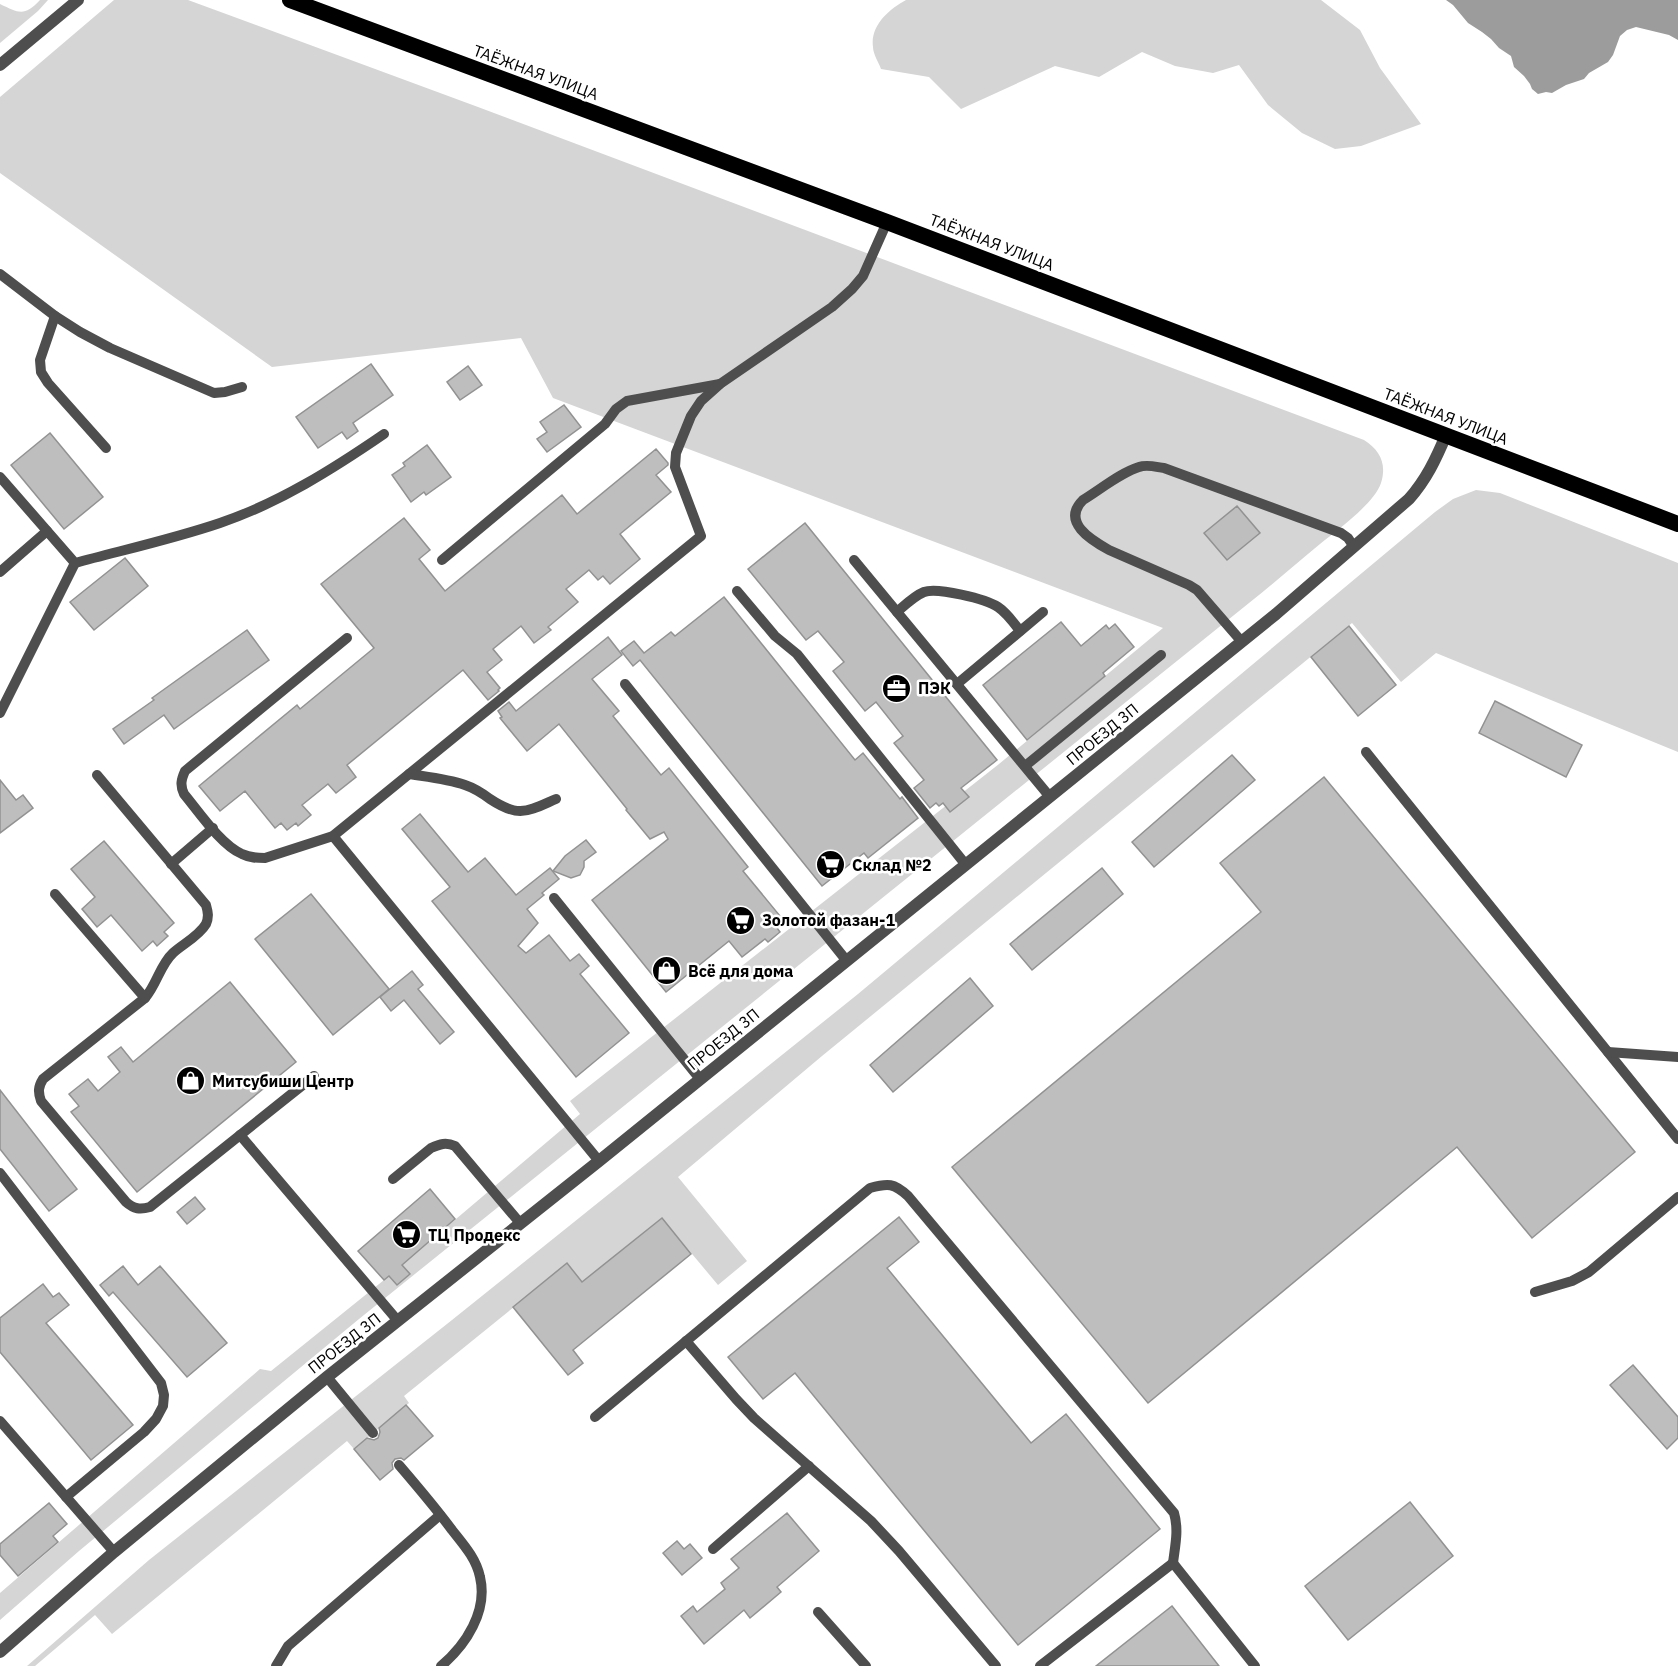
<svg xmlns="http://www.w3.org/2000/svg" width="1678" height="1666" font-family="'IBM Plex Sans',sans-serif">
  <rect width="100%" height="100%" fill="#fff"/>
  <g fill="#d5d5d5">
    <path d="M40 0H48L38 11 0 43V4C19 13 24 17 40 0Z"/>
    <path d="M114 0H188L478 107 1364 440C1380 450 1387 464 1381 483 1374 504 1337 530 1320 544 1296 564 1273 584 1249 603L359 1319 79 1551 0 1620V1593L260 1369 271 1371 384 1280 580 1114 570 1101 999 764 1163 628 553 398 521 338 272 367 0 173V97Z"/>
    <path d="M906 0H1321L1360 30 1380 68 1421 124 1361 146 1335 149 1302 133 1268 105 1239 65 1213 73 1175 66 1142 52 1099 77 1055 66 961 109 929 77 881 69C879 63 873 54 873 47 870 26 889 9 906 0Z"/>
    <path d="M1476 490 1500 493 1678 563V752L1436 653 1401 682 1352 623 822 1056 678 1177 747 1261 718 1285 662 1218 582 1282 567 1264 404 1396 409 1403 354 1449 347 1441 112 1634 95 1615 35 1666H27L149 1560 452 1320 858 994 1435 512 1453 499Z"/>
  </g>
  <path fill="#9c9c9c" d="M1446 0H1678V40L1669 35 1636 27 1627 30 1620 36 1613 55 1608 62 1589 73 1584 79 1566 85 1552 93 1546 92 1538 94 1532 89 1530 84 1524 76 1514 67 1511 56 1499 48 1491 39 1482 32 1468 23 1453 5Z"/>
  <g fill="#bebebe" stroke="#929292" stroke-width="1.5">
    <path d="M371 364 393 395 353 423 358 431 347 439 342 432 318 448 296 417Z"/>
    <path d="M468 366 482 385 460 400 447 382Z"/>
    <path d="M564 405 581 427 547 452 537 439 547 432 540 422Z"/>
    <path d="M50 433 103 497 64 529 11 465Z"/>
    <path d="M427 445 451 477 426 495 424 492 411 502 392 475 405 466 403 463Z"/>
    <path d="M656 449 668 463V465L656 475 671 492 620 534 640 559 610 584 603 576 598 580 589 570 566 589 578 602 548 627 551 630 534 643 521 626 493 649 502 660 487 672 500 688 498 690 499 691 488 700 463 670 347 765 356 777 336 793 328 784 302 805 311 815 298 826 296 823 287 830 281 823 275 828 245 791 220 811 199 786 297 705 300 709 374 648 321 584 404 518 430 550 419 559 445 591 562 495 577 514Z"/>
    <path d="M1237 506 1260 533 1227 560 1204 533Z"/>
    <path d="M805 523 997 760 961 788 969 797 950 812 943 803 939 806 936 803 930 808 914 788 924 780 894 743 903 736 876 702 865 711 833 671 844 662 818 631 806 640 748 569Z"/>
    <path d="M125 558 148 586 94 630 70 602Z"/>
    <path d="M724 597 855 760 863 753 900 799 902 797 918 818 868 858 864 853 822 886 640 660 633 666 621 651 634 641 644 653 671 632 675 636Z"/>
    <path d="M1061 622 1081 646 1106 625 1109 629 1115 624 1134 647 1103 673 1105 676 1027 740 983 685Z"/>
    <path d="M1349 626 1396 685 1358 716 1311 657Z"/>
    <path d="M247 630 269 660 174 729 164 715 124 744 113 729 154 700 152 698Z"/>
    <path d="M608 637 622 655 592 679 619 711 613 716 661 775 669 768 748 867 743 871 785 922 777 928 780 932 768 942 765 939 742 957 729 941 666 992 592 900 668 839 664 832 650 839 626 810 627 809 559 724 527 751 500 718 502 717 498 711 509 702 516 711Z"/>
    <path d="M1495 701 1582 745 1566 777 1479 733Z"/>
    <path d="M1232 755 1255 780 1154 867 1132 842Z"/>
    <path d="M1324 777 1635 1152 1532 1238 1457 1147 1148 1403 952 1167 1261 912 1220 863Z"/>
    <path d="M0 780 16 800 23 795 33 808 0 833Z"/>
    <path d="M420 814 468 872 485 858 516 895 550 868 559 879 542 893 544 895 527 909 538 923 518 946 526 953 549 935 570 961 579 954 589 966 580 974 629 1033 576 1077 432 901 450 887 402 829Z"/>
    <path d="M586 840 596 852 584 861V867L580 875 571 878 553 871 565 856Z"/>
    <path d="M104 841 174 923 164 932 168 936 157 946 153 941 142 951 111 915 97 927 82 909 95 897 71 869Z"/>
    <path d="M1102 868 1123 894 1032 970 1010 944Z"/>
    <path d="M311 894 389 989 333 1035 255 939Z"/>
    <path d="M412 971 423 985 418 989 454 1032 440 1044 404 1000 391 1011 380 997Z"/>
    <path d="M970 978 993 1006 893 1092 870 1065Z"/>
    <path d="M230 982 296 1062 137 1192 71 1112 79 1106 69 1094 88 1079 98 1091 120 1072 108 1057 121 1047 133 1062Z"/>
    <path d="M0 1090 77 1189 49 1211 0 1149Z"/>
    <path d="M430 1189 455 1219 402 1265 410 1274 397 1285 389 1276 384 1280 358 1251Z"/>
    <path d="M195 1197 205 1209 187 1224 177 1212Z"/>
    <path d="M899 1217 919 1242 887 1268 1031 1443 1066 1414 1160 1529 1018 1645 795 1373 763 1399 728 1357Z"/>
    <path d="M662 1218 691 1254 573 1350 583 1363 568 1375 513 1307 567 1263 582 1282Z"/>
    <path d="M123 1266 138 1285 160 1266 227 1343 187 1377 113 1292 109 1296 100 1285Z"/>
    <path d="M43 1284 53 1297 59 1293 69 1305 46 1323 133 1425 91 1460 0 1352V1318Z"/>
    <path d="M1633 1365 1678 1417V1438L1667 1449 1610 1385Z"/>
    <path d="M406 1405 433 1436 404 1460 401 1458 395 1459 392 1463 393 1469 380 1480 354 1449 367 1438 374 1440 378 1438 380 1432 379 1428Z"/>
    <path d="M1410 1502 1453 1556 1348 1640 1305 1586Z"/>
    <path d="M49 1503 67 1524 53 1536 58 1542 18 1576 0 1555V1544Z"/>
    <path d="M787 1513 819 1551 777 1587 781 1592 750 1618 744 1610 704 1644 681 1616 693 1606 697 1612 725 1589 721 1583 739 1568 731 1559Z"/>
    <path d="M677 1541 684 1549 690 1544 702 1558 682 1575 663 1553Z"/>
    <path d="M1172 1606 1219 1666H1096Z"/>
  </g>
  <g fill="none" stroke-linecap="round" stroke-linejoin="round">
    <g stroke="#4e4e4e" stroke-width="10">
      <path d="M0 274 55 316 80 332 110 348 214 393 225 392 242 387"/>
      <path d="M55 316 40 360 41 372 48 383 106 448"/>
      <path d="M0 477 75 563C123 550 173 539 220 523 279 503 333 469 384 434"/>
      <path d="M442 560 599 429 605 424 616 409 627 401 720 384"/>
      <path d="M854 560 1050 797"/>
      <path d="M0 572 47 531"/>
      <path d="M737 591 775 636 797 654 966 865"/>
      <path d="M897 612C905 605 914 596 924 592 937 587 986 599 998 607 1007 613 1014 623 1020 631"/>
      <path d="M347 638 185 771C181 780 180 785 184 794 199 812 221 845 242 854 250 858 257 858 265 858L333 836 701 536 675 467 676 453 691 416 701 401 720 384 832 307 852 289 863 276 887 222"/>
      <path d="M1242 642 1197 590 1189 585 1109 550C1091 540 1061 522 1083 500 1101 489 1120 473 1139 467 1147 464 1156 467 1164 468L1341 533 1348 538 1354 547"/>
      <path d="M625 684 846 960"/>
      <path d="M957 684 1043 612"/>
      <path d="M0 713 75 563"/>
      <path d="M1366 752 1678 1139"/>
      <path d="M1025 766 1161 655"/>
      <path d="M409 774C428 777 448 779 465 785 474 788 482 793 490 799 519 818 526 812 556 799"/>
      <path d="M97 775 206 905C208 912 209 917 206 924 199 936 183 944 173 953 160 965 157 984 145 998L43 1079C38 1087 38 1092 41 1101L126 1202C134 1209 140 1210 150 1207L314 1076"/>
      <path d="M333 836 599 1161"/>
      <path d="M171 864 213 828"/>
      <path d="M55 894 145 998"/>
      <path d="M554 898 700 1079"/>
      <path d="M1608 1052 1678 1057"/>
      <path d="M240 1135 398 1321"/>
      <path d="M0 1173 161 1383 164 1395 163 1406 156 1419 144 1432 66 1497"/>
      <path d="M393 1179 431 1148C440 1144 446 1142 455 1146L520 1223"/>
      <path d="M1535 1292 1572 1281 1589 1272 1678 1197"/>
      <path d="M686 1341 736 1399 754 1418 871 1521 899 1551 996 1666"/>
      <path d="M327 1377 373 1433"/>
      <path d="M595 1417 870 1188C888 1183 894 1183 908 1196L1174 1513C1179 1530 1175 1546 1173 1563"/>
      <path d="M0 1421 114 1552"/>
      <path d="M399 1465C417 1486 435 1507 452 1530 463 1544 476 1558 480 1577 488 1611 466 1645 441 1666"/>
      <path d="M713 1549 809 1466"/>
      <path d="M818 1612 866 1666"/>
      <path d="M276 1666 288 1646 440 1515"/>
      <path d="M1040 1666 1173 1563 1255 1666"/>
    </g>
    <g stroke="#4e4e4e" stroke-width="12">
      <path d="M0 65 78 0"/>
      <path d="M0 1652 114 1552 327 1377 599 1161 1276 614 1409 499C1426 480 1436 459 1446 435"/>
    </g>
    <path stroke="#000" stroke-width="16" d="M290 0 887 222 1678 524"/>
  </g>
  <defs>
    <symbol id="office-disc" viewBox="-11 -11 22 22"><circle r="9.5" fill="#000" stroke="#fff"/><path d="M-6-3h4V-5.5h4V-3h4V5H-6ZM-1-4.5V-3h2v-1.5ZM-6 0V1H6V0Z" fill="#fff"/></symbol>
    <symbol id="supermarket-disc" viewBox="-11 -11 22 22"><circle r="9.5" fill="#000" stroke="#fff"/><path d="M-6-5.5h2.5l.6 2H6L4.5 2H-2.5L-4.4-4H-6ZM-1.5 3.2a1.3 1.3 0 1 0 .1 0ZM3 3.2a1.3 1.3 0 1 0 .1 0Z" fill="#fff"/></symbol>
    <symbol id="shop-disc" viewBox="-11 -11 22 22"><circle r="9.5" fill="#000" stroke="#fff"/><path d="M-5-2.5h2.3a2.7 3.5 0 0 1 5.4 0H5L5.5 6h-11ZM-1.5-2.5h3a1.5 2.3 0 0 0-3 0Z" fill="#fff"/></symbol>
  </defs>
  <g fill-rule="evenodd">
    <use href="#office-disc" x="880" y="672" width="33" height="33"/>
    <use href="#supermarket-disc" x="814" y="848" width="33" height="33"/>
    <use href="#supermarket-disc" x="724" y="904" width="33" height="33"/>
    <use href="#shop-disc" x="650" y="954" width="33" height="33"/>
    <use href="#shop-disc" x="174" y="1064" width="33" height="33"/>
    <use href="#supermarket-disc" x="390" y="1218" width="33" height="33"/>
  </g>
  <g text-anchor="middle" stroke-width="5" stroke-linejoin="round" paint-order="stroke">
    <g font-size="16" fill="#000" stroke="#fff">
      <text transform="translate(536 72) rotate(20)" y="6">ТАЁЖНАЯ УЛИЦА</text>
      <text transform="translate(992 242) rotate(21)" y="6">ТАЁЖНАЯ УЛИЦА</text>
      <text transform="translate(1446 416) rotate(21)" y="6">ТАЁЖНАЯ УЛИЦА</text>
      <text transform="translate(1102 734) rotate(-39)" y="6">ПРОЕЗД 3П</text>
      <text transform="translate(723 1039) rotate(-39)" y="6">ПРОЕЗД 3П</text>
      <text transform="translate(344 1343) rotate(-38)" y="6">ПРОЕЗД 3П</text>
    </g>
    <g font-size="16" font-weight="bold" fill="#000" stroke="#fff" text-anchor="start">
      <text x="918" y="694">ПЭК</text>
      <text x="852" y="871">Склад №2</text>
      <text x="762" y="926">Золотой фазан-1</text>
      <text x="688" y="977">Всё для дома</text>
      <text x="212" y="1087">Митсубиши Центр</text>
      <text x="428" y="1241">ТЦ Продекс</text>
    </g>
  </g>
</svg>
